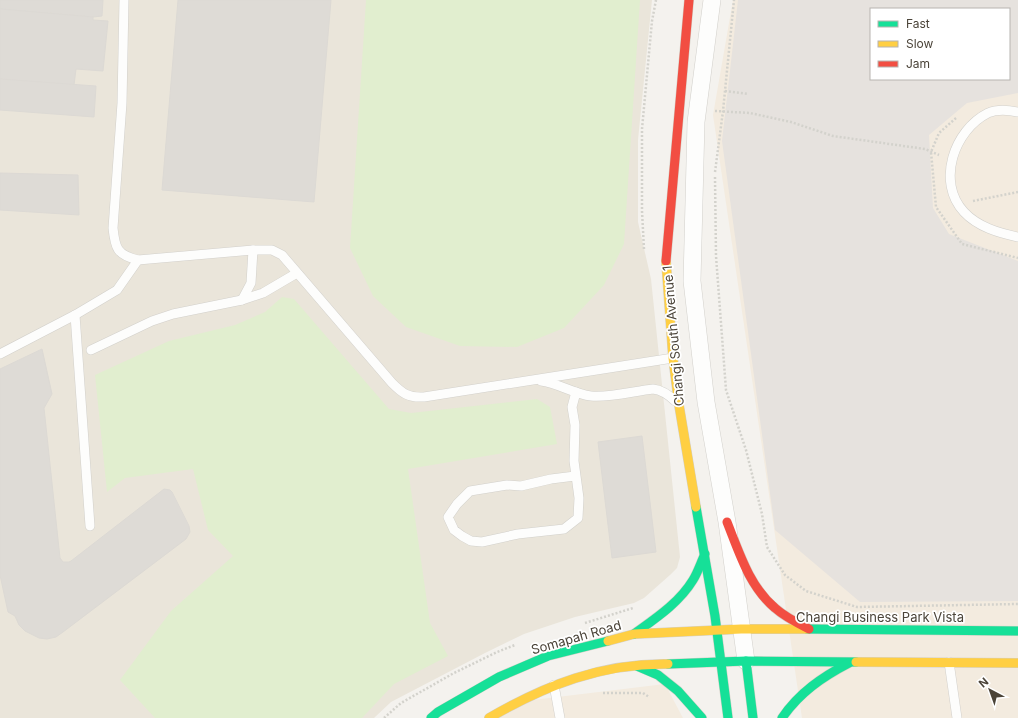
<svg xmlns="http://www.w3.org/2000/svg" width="1018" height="718" font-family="Inter,sans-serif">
  <rect width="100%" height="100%" fill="#f4f2ee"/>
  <g fill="#f3ebdf" fill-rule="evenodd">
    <path d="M733 0H1018V718H802L713 115ZM871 9H1009V79H871Z"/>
    <path d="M665 684 683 718H499L516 702Z"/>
  </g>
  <path fill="#e6e2de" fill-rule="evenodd" d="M738 0H1018V93L967 103 929 135 933 208 949 234 1018 261V601L860 602 775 530 722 141ZM871 9H1009V79H871Z"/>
  <path fill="#eae5da" d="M0 0H652L638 140V222L651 279 680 557 677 568 670 575 644 598 634 603 575 617 524 634 485 653 391 702 374 718H0Z"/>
  <g fill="#e1eecf">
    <path d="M366 0H640L624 244 604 285 564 328 517 347 460 346 406 327 373 296 350 248Z"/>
    <path d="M282 297 294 299 389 409 411 413 537 399 550 407 557 444 408 469 430 623 448 656 394 684 362 718H155L120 680 171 611 233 556 208 530 193 469 125 478 107 492 95 375 169 341 235 325 265 312Z"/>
  </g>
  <g fill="#dedbd6" stroke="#dcd9d4">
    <path d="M0 0H103L102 16 93 17 0 9Z"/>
    <path d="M178 0H331L314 202 162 190Z"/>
    <path d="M0 9 93 17V20L108 21 103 71 76 69 74 85 0 79Z"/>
    <path d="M0 79 96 86 94 117 0 110Z"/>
    <path d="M0 173 78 175 79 215 0 210Z"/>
    <path d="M42 349 52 394 44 408 60 558 63 562H69L71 561 164 489 170 490 172 492 189 526 190 532 186 539 63 632 56 637 47 639 39 638 25 631 19 625 15 616 8 612 0 575V369Z"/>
    <path d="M642 436 656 552 612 558 598 442Z"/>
  </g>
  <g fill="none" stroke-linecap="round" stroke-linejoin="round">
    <defs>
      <g id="lane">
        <path d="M124 0 122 103 113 228C115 248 117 255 138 260L253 250H272L282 255 392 383C402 393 408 398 424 397L673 358"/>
        <path d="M1018 112C1009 110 997 109 988 113 954 130 936 182 964 212 978 227 999 233 1018 237"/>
        <path d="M242 300 251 283 253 250"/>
        <path d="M75 315 90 526"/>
        <path d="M91 350 152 321 173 314 242 300 263 293 297 273"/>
        <path d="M0 354 75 315 117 290 138 260"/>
        <path d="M541 381C558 383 574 394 591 396 608 398 635 391 653 389 662 390 668 394 675 401"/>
        <path d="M575 476 551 479 521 486 507 485 470 491 457 504 448 517 454 530 462 536 471 541 482 542 518 534 564 529 578 518 579 498 574 461 575 425 572 407 576 392"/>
        <path d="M949 662 957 718"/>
        <path d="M554 685 560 718"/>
      </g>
      <path id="street" d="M712 0 696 122 692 281 706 402 727 522 746 661"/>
      <g id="fast">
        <path d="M696 507 715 616 728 718"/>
        <path d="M807 629 1018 631"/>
        <path d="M634 634C656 618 679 603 693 580 698 572 701 562 705 554"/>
        <path d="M746 661 753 718"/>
        <path d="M668 664 746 661 856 662"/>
        <path d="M637 666 658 675 678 691 702 718"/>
        <path d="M431 718 438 712 499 677 548 656 608 641"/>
        <path d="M782 718C799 693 822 677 849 663"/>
      </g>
      <g id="slow">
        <path d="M666 261 673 358 679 405 696 507"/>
        <path d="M608 641 634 634 741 629H807"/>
        <path d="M856 662 1018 663"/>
        <path d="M489 718C546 685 602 663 668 664"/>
      </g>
      <g id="jam">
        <path d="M666 261 689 0"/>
        <path d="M727 522C739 552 749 586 775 608 785 617 797 623 809 629"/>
      </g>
    </defs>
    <use href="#lane" stroke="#d2d0cb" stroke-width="10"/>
    <use href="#street" stroke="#d2d0cb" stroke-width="18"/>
    <use href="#fast" stroke="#d3cfc5" stroke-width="10"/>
    <use href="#slow" stroke="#d3cfc5" stroke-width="10"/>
    <use href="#jam" stroke="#d3cfc5" stroke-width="10"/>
    <g stroke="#d3d2cc" stroke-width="2.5" stroke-dasharray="2 2" stroke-linecap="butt">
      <path d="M725 91 748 94"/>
      <path d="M715 111 750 113 791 122 833 136 925 149 939 155"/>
      <path d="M956 118 939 133 931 152 936 207 962 244 1018 258"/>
      <path d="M715 172 723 111 734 0"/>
      <path d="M715 177 716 256 726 390 746 450 762 514 767 547 785 575 806 591 857 607 1018 604"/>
      <path d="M973 201 1018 192"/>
      <path d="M644 249 642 211V129L652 21 656 0"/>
      <path d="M585 623 633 608"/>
      <path d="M603 693H643L649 697"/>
      <path d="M384 718 401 703 454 673 497 652 515 645"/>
    </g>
    <use href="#lane" stroke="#fdfdfc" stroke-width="9"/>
    <use href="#street" stroke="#fdfdfc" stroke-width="17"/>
    <use href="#fast" stroke="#16e098" stroke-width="9"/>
    <use href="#slow" stroke="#ffcf43" stroke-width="9"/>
    <use href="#jam" stroke="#f24e42" stroke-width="9"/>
  </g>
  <g text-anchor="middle" stroke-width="3.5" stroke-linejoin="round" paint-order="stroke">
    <g font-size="13" fill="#4b4439" stroke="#fff">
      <text transform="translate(673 336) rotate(-95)" y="5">Changi South Avenue 1</text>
      <text x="880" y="622">Changi Business Park Vista</text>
      <text transform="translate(576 637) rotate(-16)" y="5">Somapah Road</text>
    </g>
  </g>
  <rect x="870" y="8" width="140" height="72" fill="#ffffff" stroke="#b7b4b0"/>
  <rect x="878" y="21" width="20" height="6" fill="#16e098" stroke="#b7b4b0"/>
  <text x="906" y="28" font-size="12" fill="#4b4439">Fast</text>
  <rect x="878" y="41" width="20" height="6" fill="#ffcf43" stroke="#b7b4b0"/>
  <text x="906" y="48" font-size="12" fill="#4b4439">Slow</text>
  <rect x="878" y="61" width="20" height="6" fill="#f24e42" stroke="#b7b4b0"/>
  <text x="906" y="68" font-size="12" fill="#4b4439">Jam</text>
  <g transform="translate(990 690) rotate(319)" stroke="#ffffff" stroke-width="3" paint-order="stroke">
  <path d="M0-3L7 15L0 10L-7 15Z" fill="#4b4439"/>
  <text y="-6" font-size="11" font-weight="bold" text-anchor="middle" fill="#4b4439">N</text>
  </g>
</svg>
